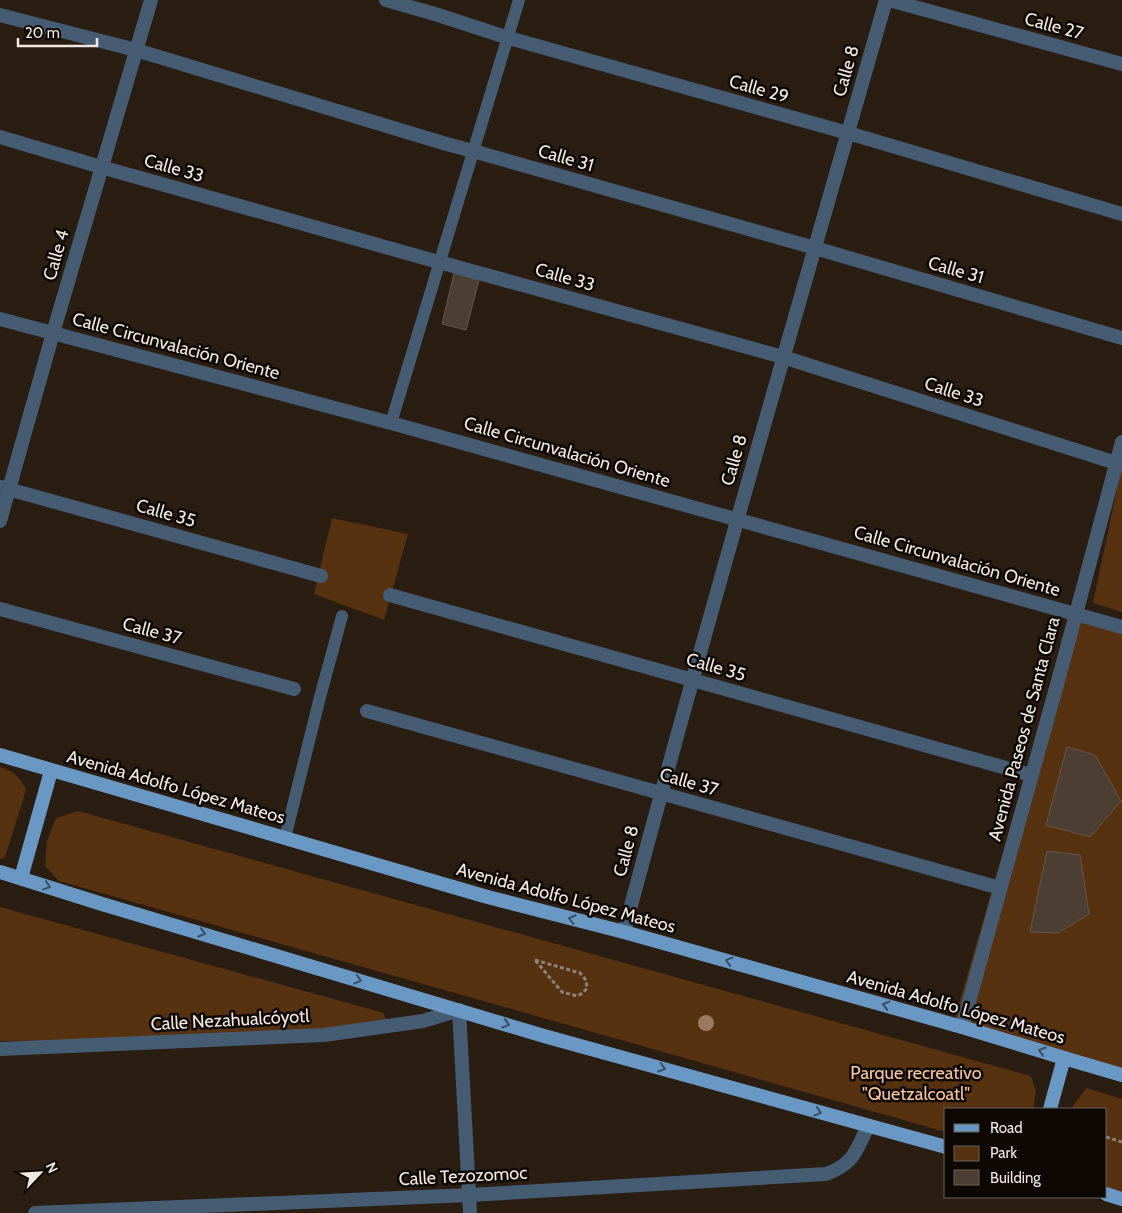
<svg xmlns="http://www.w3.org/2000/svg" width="1122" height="1213" font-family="Cabin,sans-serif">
  <rect width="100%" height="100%" fill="#2a1d12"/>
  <g fill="#573211">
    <path d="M1122 465V612L1093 603Z"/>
    <path d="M332 518 408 534 384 620 314 594Z"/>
    <path d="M1068 617 1122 633V1069L954 1021 1026 772Z"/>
    <path d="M0 767C14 771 20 777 26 790L5 857 0 859Z"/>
    <path d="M78 811 1031 1076 1036 1092 1033 1109H946V1132L59 881 45 866 47 841 56 818Z"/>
    <path d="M0 907 384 1013 388 1029 252 1039 0 1041Z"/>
    <path d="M1086 1088 1122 1099V1191L1106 1187V1109H1072L1073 1106Z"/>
  </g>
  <g fill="#4d3e33" stroke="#66564a">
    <path d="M454 273 479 280 466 330 442 324Z"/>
    <path d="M1067 747 1095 755 1121 801 1090 837 1046 825Z"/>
    <path d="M1047 851 1080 855 1089 914 1058 933 1030 932Z"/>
  </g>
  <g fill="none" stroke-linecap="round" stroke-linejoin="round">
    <g stroke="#8e837a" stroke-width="3" stroke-dasharray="4 2.5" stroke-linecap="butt">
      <path d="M535 960 580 973 586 980 587 988 583 993 577 996 562 992Z"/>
      <path d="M1106 1137 1122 1142"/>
    </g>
    <g stroke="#465c72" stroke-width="12">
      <path d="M391 423 519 0"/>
      <path d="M285 838 320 697 342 616"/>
    </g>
    <g stroke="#465c72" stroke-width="14">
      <path d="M386 0 435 14 509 38 848 133 1122 214"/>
      <path d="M889 0 1122 64"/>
      <path d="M0 15 136 50 443 143 473 151 815 248 1122 338"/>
      <path d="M0 137 101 167 410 254 783 357 1116 463"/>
    </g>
    <g stroke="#465c72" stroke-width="14">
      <path d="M1 487 321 576"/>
      <path d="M0 521 53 333 151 0"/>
      <path d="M390 595 1031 775"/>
      <path d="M0 609 294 689"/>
      <path d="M367 711 1000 888"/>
      <path d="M624 932C707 620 797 310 886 0"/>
      <path d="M962 1027 1061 670 1122 442"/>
      <path d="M0 1049 324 1035 423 1021 459 1010 470 1213"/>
      <path d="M35 1213 470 1195 826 1174C854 1164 856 1151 868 1126"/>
    </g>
    <path stroke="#465c72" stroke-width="14" d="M0 319 391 423 1122 627"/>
    <g stroke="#6a98c5" stroke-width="14">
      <path d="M0 755 484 896 624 932 962 1027 1064 1058 1122 1075"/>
      <path d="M0 872 102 904 544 1036 946 1147"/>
      <path d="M21 878 51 771"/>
      <path d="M1050 1109 1064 1058"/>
      <path d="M1106 1194 1122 1199"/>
    </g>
  </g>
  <circle fill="#9b795f" cx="706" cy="1023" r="8"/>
  <defs><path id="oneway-chevron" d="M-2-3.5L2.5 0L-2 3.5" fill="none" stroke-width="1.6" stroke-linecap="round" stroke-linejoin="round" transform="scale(1.25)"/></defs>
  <g stroke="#3c5065">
    <use href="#oneway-chevron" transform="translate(47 886) rotate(18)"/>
    <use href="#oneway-chevron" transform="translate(572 919) rotate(-166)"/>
    <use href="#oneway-chevron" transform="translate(202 933) rotate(17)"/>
    <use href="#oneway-chevron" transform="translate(729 961) rotate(-164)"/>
    <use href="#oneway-chevron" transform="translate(358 980) rotate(17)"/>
    <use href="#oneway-chevron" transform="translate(886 1005) rotate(-164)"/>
    <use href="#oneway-chevron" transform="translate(506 1024) rotate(17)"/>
    <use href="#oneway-chevron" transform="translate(1042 1051) rotate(-163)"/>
    <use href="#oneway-chevron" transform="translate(662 1068) rotate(16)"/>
    <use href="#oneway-chevron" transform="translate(818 1112) rotate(16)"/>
  </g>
  <g text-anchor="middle" stroke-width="5" stroke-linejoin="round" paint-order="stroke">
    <g font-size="18" fill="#f1e8e1" stroke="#0e0805">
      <text transform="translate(1054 26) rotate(15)" y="6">Calle 27</text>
      <text transform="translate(846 71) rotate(-74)" y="6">Calle 8</text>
      <text transform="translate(759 89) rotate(16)" y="6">Calle 29</text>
      <text transform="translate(566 158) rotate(16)" y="6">Calle 31</text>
      <text transform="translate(174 168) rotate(16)" y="6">Calle 33</text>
      <text transform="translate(56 255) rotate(-74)" y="6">Calle 4</text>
      <text transform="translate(956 270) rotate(16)" y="6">Calle 31</text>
      <text transform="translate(565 277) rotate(16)" y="6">Calle 33</text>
      <text transform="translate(176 346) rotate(15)" y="6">Calle Circunvalación Oriente</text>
      <text transform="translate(954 392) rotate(18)" y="6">Calle 33</text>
      <text transform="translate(567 452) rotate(16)" y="6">Calle Circunvalación Oriente</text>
      <text transform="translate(734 460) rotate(-74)" y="6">Calle 8</text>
      <text transform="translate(166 513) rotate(16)" y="6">Calle 35</text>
      <text transform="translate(957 561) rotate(16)" y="6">Calle Circunvalación Oriente</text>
      <text transform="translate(152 631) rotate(15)" y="6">Calle 37</text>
      <text transform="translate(716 667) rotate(16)" y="6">Calle 35</text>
      <text transform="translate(1024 729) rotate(-75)" y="6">Avenida Paseos de Santa Clara</text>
      <text transform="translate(689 782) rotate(16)" y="6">Calle 37</text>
      <text transform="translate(176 787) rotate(16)" y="6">Avenida Adolfo López Mateos</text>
      <text transform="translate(626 851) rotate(-75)" y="6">Calle 8</text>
      <text transform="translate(566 898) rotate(15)" y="6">Avenida Adolfo López Mateos</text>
      <text transform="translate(956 1007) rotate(16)" y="6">Avenida Adolfo López Mateos</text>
      <text transform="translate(230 1020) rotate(-3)" y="6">Calle Nezahualcóyotl</text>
      <text transform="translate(463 1176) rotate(-3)" y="6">Calle Tezozomoc</text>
    </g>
    <g font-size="18" fill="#f7c59e" stroke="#0e0805">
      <text x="916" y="1079">Parque recreativo<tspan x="916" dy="21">"Quetzalcoatl"</tspan></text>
    </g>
  </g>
  <rect x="944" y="1108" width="162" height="90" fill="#0e0805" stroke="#69625d"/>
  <rect x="954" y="1124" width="25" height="8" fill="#6a98c5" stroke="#69625d"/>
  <text x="990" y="1133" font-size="15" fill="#f1e8e1">Road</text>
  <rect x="954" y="1146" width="25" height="15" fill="#573211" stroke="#69625d"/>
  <text x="990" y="1158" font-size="15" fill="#f1e8e1">Park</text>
  <rect x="954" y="1170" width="25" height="15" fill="#4d3e33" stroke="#69625d"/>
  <text x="990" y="1183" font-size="15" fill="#f1e8e1">Building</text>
  <g transform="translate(40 1173) rotate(65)" stroke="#0e0805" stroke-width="4" paint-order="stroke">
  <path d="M0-4L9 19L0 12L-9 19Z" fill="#f1e8e1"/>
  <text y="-8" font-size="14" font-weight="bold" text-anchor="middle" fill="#f1e8e1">N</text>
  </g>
  <path d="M18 38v8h79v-8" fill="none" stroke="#f1e8e1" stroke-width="2.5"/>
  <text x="25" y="38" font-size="15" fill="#f1e8e1" stroke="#0e0805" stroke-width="4" paint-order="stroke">20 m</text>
</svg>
